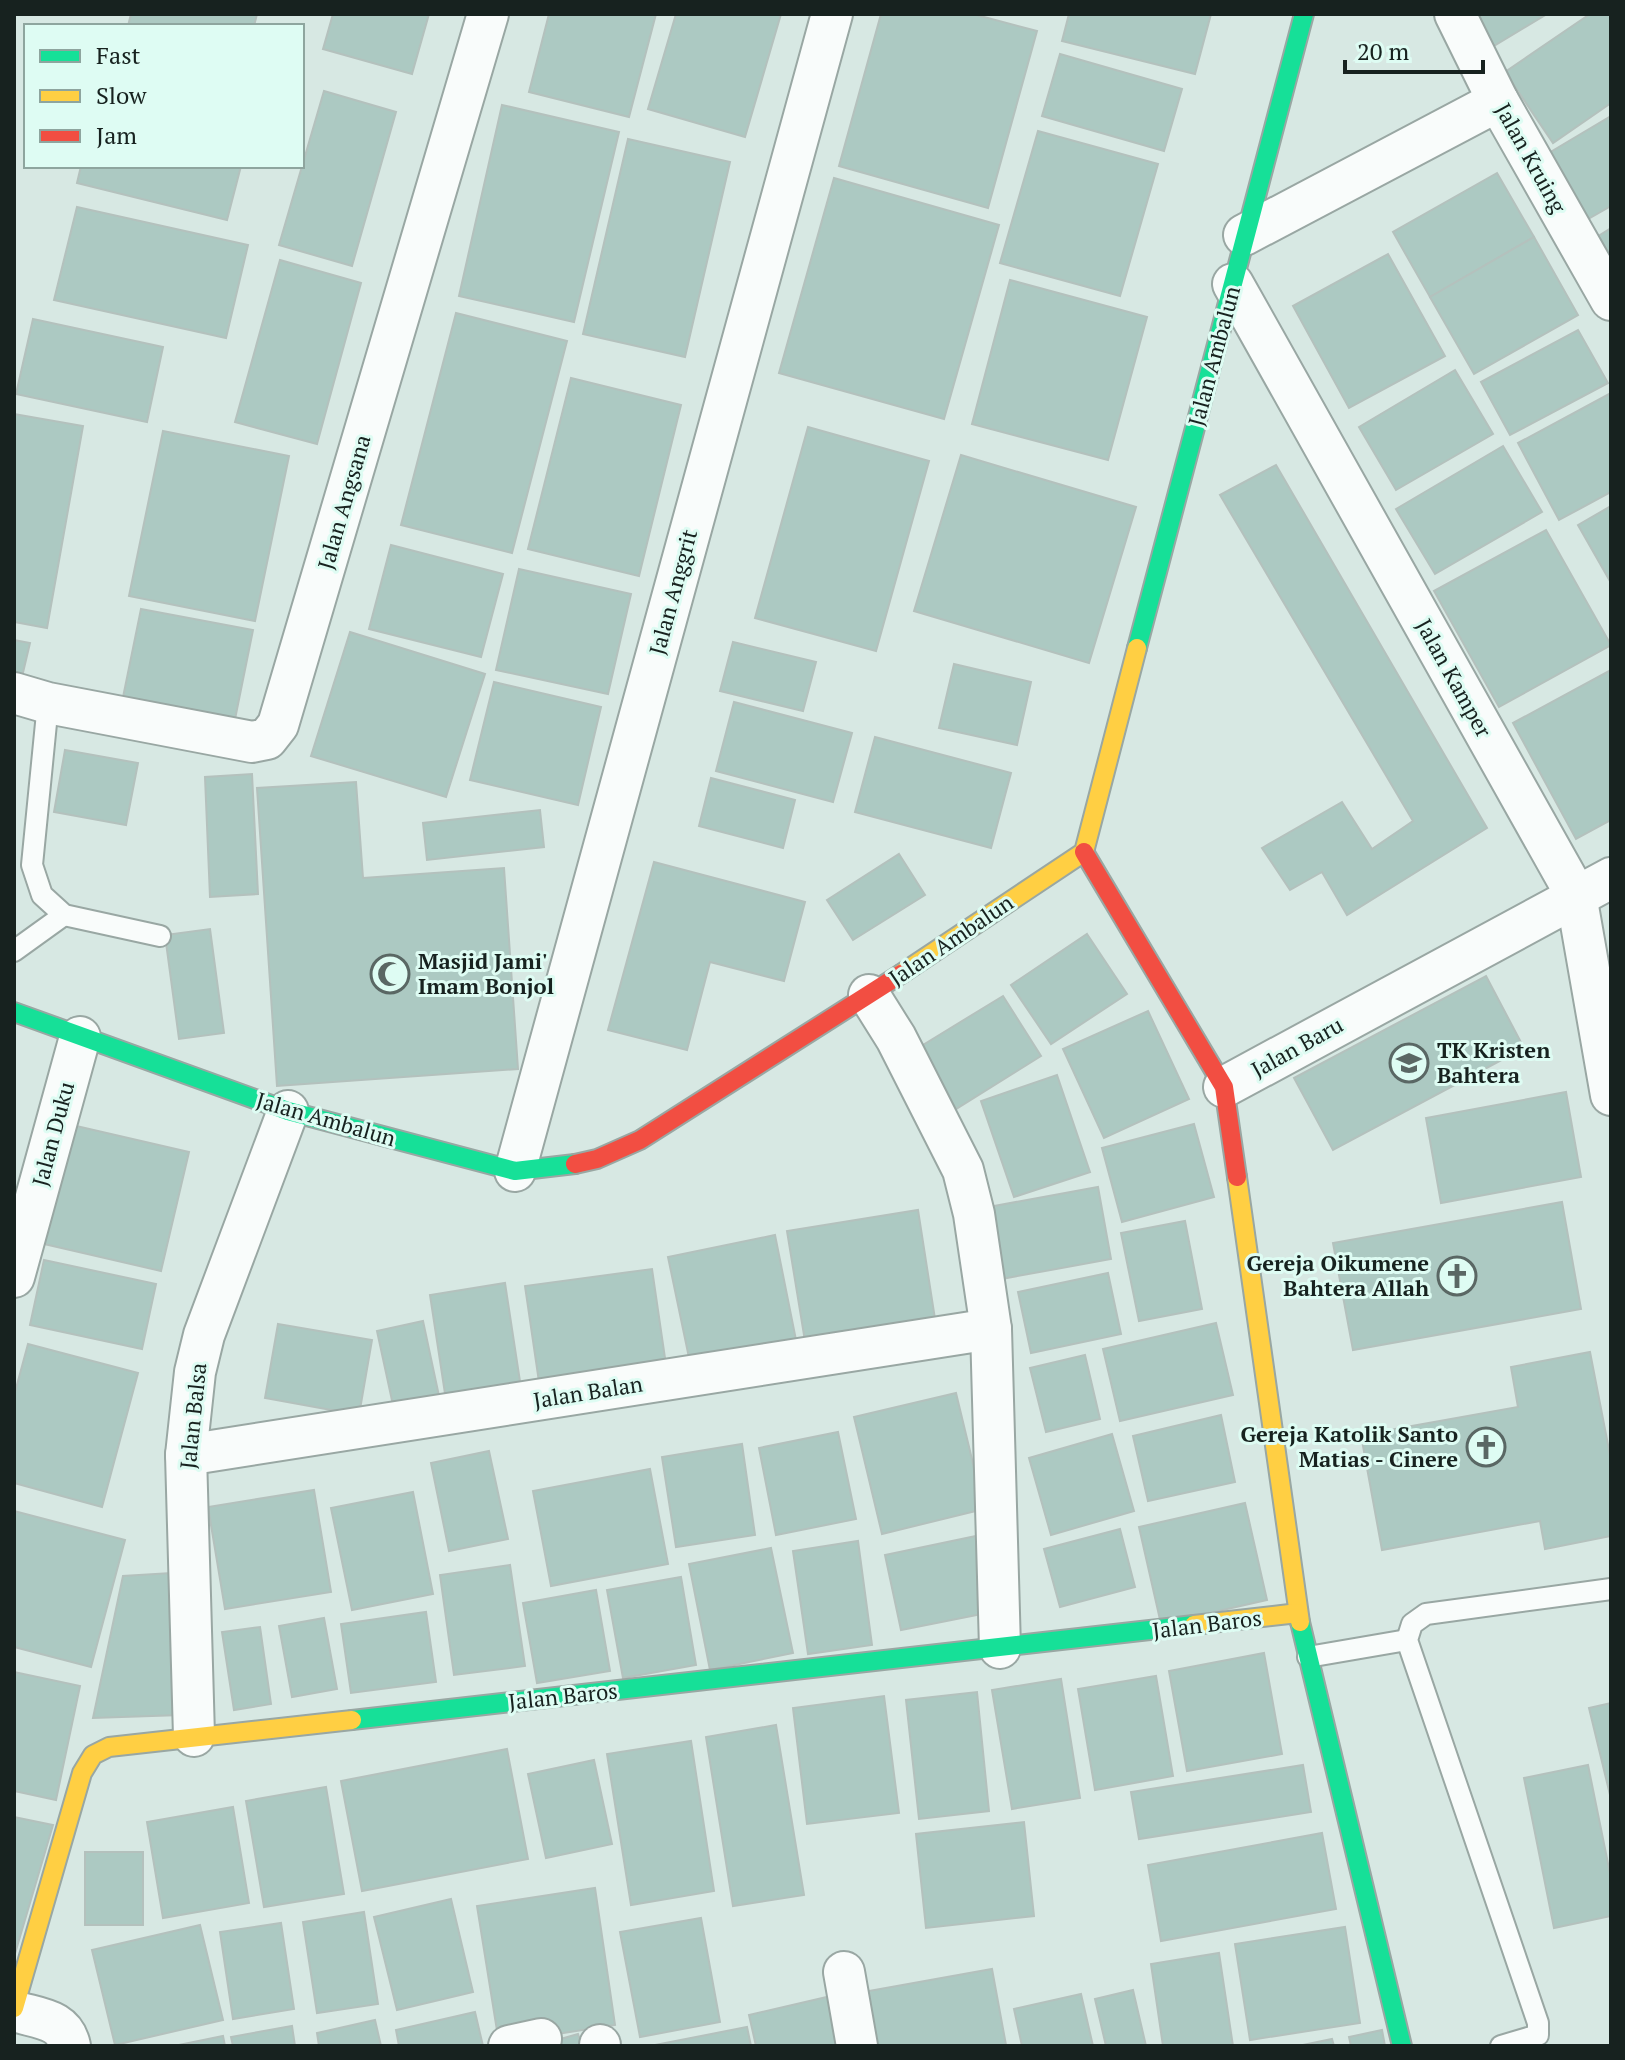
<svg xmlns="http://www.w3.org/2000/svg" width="1625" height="2060" font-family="'PT Serif',serif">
  <rect width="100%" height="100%" fill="#d7e8e3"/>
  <g fill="#acc9c2" stroke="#b4c1bd" stroke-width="2">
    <path d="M131 14H257L254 26H128Z"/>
    <path d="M333 14H429L412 74 323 49Z"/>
    <path d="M549 14H656L629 117 529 92Z"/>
    <path d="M676 14H781L745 137 648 109Z"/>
    <path d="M881 14H973L1037 31 988 208 839 166Z"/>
    <path d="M1069 14H1211L1195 74 1062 41Z"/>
    <path d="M1466 14H1547L1487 50Z"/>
    <path d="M1590 14H1611V103L1553 143 1505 72Z"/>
    <path d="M1060 54 1182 89 1164 151 1042 116Z"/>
    <path d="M324 91 396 112 352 266 279 245Z"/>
    <path d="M502 105 619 132 574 322 459 296Z"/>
    <path d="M1611 116V206L1576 226 1537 160Z"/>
    <path d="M1038 131 1158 164 1120 296 1000 263Z"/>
    <path d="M628 139 730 162 685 357 583 334Z"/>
    <path d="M81 166H241L227 220 77 183Z"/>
    <path d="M1497 173 1534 237 1430 297 1393 232Z"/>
    <path d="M834 178 999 225 944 419 779 373Z"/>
    <path d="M77 207 248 245 226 338 54 300Z"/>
    <path d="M1611 228V272L1592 240Z"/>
    <path d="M1534 237 1578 315 1474 374 1430 297Z"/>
    <path d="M1388 254 1445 356 1349 408 1293 306Z"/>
    <path d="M280 260 361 283 317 444 235 422Z"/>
    <path d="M1010 280 1147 317 1108 460 972 424Z"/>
    <path d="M456 313 567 341 512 553 401 525Z"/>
    <path d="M33 319 163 347 147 422 16 394Z"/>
    <path d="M1578 330 1608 383 1510 435 1481 382Z"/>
    <path d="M1455 370 1493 434 1396 490 1359 427Z"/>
    <path d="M571 378 681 405 639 576 528 549Z"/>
    <path d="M1611 393V492L1559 520 1518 443Z"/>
    <path d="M14 414 83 426 47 628 14 622Z"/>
    <path d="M808 427 929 461 876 651 755 618Z"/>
    <path d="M163 431 289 456 255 621 129 596Z"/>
    <path d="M1503 446 1542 512 1435 574 1396 509Z"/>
    <path d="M961 455 1136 507 1089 663 914 611Z"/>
    <path d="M1276 465 1487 828 1347 915 1322 872 1290 890 1262 848 1342 802 1372 849 1413 821 1220 495Z"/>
    <path d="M1611 506V583L1578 525Z"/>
    <path d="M1546 530 1611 645 1499 707 1434 591Z"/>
    <path d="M391 545 503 574 481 657 369 629Z"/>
    <path d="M519 569 631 594 608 694 496 670Z"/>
    <path d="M141 609 253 630 232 734 120 712Z"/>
    <path d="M350 632 485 674 446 797 311 756Z"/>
    <path d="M14 640 30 643 21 681 14 679Z"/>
    <path d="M733 642 816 662 803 711 720 691Z"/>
    <path d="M954 664 1031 682 1017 745 939 728Z"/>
    <path d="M1611 670V820L1576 839 1513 723Z"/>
    <path d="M494 682 601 707 578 805 470 780Z"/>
    <path d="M734 702 852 733 833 802 716 771Z"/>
    <path d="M875 737 1011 773 991 848 855 812Z"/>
    <path d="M65 750 138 763 126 825 54 812Z"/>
    <path d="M252 774 258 894 210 897 205 777Z"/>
    <path d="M711 778 795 800 783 848 699 826Z"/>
    <path d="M356 782 363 878 504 868 518 1069 277 1086 257 788Z"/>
    <path d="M540 810 544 847 427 860 423 823Z"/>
    <path d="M899 854 925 895 853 940 827 900Z"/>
    <path d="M654 862 805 902 784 981 710 962 687 1050 608 1030Z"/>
    <path d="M210 929 224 1033 179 1039 165 935Z"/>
    <path d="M1087 934 1127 994 1051 1044 1011 985Z"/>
    <path d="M1486 976 1524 1048 1333 1150 1294 1078Z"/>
    <path d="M1003 996 1041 1056 956 1109 918 1048Z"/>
    <path d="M1148 1011 1189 1099 1104 1138 1063 1049Z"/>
    <path d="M1057 1075 1090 1172 1014 1197 981 1101Z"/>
    <path d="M1566 1092 1581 1177 1441 1203 1426 1118Z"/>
    <path d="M1194 1124 1214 1197 1122 1222 1102 1148Z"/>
    <path d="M72 1125 189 1152 161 1271 44 1244Z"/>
    <path d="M1098 1187 1111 1259 996 1280 983 1208Z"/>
    <path d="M1562 1202 1581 1309 1353 1350 1333 1243Z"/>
    <path d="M918 1210 935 1319 805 1341 787 1231Z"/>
    <path d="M1185 1221 1202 1309 1139 1321 1121 1233Z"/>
    <path d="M775 1235 798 1350 692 1372 668 1257Z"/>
    <path d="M44 1260 156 1284 142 1349 30 1325Z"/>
    <path d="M652 1269 666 1365 539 1382 525 1286Z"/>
    <path d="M1108 1273 1121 1334 1031 1353 1018 1292Z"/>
    <path d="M505 1283 521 1388 446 1400 430 1295Z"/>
    <path d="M423 1321 439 1396 393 1405 377 1331Z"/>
    <path d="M1216 1323 1233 1395 1120 1421 1103 1349Z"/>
    <path d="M278 1324 372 1340 359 1415 265 1398Z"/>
    <path d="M28 1344 138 1373 102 1507 14 1483V1396Z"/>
    <path d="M1590 1352 1611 1460V1536L1545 1549 1540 1521 1382 1550 1361 1435 1518 1407 1511 1367Z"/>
    <path d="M1085 1355 1100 1419 1046 1432 1030 1368Z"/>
    <path d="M956 1393 984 1509 882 1534 854 1417Z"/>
    <path d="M1221 1415 1235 1482 1148 1501 1133 1436Z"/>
    <path d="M838 1432 856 1519 776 1535 759 1448Z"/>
    <path d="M1112 1434 1134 1511 1051 1535 1029 1458Z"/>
    <path d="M742 1444 755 1535 676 1547 662 1457Z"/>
    <path d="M489 1451 508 1539 449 1551 431 1463Z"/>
    <path d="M650 1469 668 1564 551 1586 533 1491Z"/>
    <path d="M314 1490 331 1592 225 1609 208 1507Z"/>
    <path d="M413 1492 433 1594 352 1610 331 1508Z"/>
    <path d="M1245 1503 1267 1600 1161 1624 1139 1527Z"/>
    <path d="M14 1511 125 1540 91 1667 14 1647Z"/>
    <path d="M1120 1529 1135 1587 1060 1607 1044 1549Z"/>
    <path d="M976 1536 992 1612 901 1630 885 1555Z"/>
    <path d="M858 1541 872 1645 808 1654 793 1551Z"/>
    <path d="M771 1548 793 1653 710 1670 689 1564Z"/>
    <path d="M510 1565 525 1666 454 1675 440 1575Z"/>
    <path d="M171 1573 181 1715 93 1718 123 1576Z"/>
    <path d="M681 1577 696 1665 623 1678 607 1590Z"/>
    <path d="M596 1590 610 1671 537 1683 523 1603Z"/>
    <path d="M426 1612 436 1682 351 1693 341 1624Z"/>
    <path d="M324 1618 337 1689 292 1697 279 1626Z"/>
    <path d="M260 1627 271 1704 234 1710 222 1632Z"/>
    <path d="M1264 1653 1282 1754 1187 1771 1169 1671Z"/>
    <path d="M14 1672 80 1686 56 1800 14 1791Z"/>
    <path d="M1156 1676 1173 1776 1095 1790 1078 1689Z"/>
    <path d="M1061 1679 1080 1798 1012 1809 992 1690Z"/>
    <path d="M977 1692 989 1811 919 1819 906 1700Z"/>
    <path d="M884 1696 899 1813 807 1824 793 1708Z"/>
    <path d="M1611 1703V1799L1589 1708Z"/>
    <path d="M776 1725 804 1895 733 1906 706 1737Z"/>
    <path d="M691 1741 714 1891 631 1905 607 1754Z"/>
    <path d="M507 1749 528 1859 362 1891 341 1781Z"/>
    <path d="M594 1760 612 1844 546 1858 528 1774Z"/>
    <path d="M1303 1765 1311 1812 1139 1839 1131 1792Z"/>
    <path d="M1588 1765 1611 1878V1916L1554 1928 1524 1778Z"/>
    <path d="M326 1787 344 1894 264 1907 246 1801Z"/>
    <path d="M233 1807 249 1903 163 1918 147 1822Z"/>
    <path d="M14 1817 53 1825 14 1957Z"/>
    <path d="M1024 1822 1034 1916 926 1928 916 1834Z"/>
    <path d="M1322 1833 1336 1909 1161 1941 1148 1865Z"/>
    <rect x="85" y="1852" width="58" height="73"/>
    <path d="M595 1888 615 2025 499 2043 477 1906Z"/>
    <path d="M451 1899 473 1992 397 2010 374 1917Z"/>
    <path d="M364 1912 378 2004 317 2013 303 1922Z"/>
    <path d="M701 1918 720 2022 640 2037 620 1932Z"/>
    <path d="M281 1923 294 2009 233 2019 220 1932Z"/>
    <path d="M200 1925 223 2020 115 2045 92 1950Z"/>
    <path d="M1345 1927 1360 2023 1250 2040 1235 1944Z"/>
    <path d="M1219 1953 1233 2046H1163L1151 1964Z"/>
    <path d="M992 1969 1006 2045 861 2046 852 1994Z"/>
    <path d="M1133 1990 1146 2046H1106L1095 1999Z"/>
    <path d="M1081 1994 1093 2046H1022L1014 2009Z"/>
    <path d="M831 1996 842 2046H756L749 2015Z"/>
    <path d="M475 2012 483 2046H399L396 2030Z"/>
    <path d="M375 2020 381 2046H319L317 2033Z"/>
    <path d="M292 2026 295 2046H233L231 2037Z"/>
    <path d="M747 2027 751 2046H650Z"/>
    <path d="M1382 2030 1385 2046H1351L1349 2037Z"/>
    <path d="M578 2034 582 2046H536Z"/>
    <path d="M223 2036 225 2046H174Z"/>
    <path d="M1332 2039 1334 2046H1298Z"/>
  </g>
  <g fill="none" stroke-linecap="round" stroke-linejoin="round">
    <defs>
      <g id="lane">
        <path d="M48 703 32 865 42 895 64 915 160 936"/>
        <path d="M14 951 64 915"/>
        <path d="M1308 1657 1407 1640"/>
        <path d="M1501 2046 1538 2035V2023L1407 1640 1412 1624 1426 1614 1611 1589"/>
      </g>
      <g id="street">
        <path d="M1455 14 1498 101 1611 300"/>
        <path d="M1244 235 1498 101"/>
        <path d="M1233 284 1576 895 1611 1095"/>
        <path d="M14 693 48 703 252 742 267 739 278 725 488 14"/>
        <path d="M869 995 896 1038 963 1170 974 1214 991 1329 1000 1648"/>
        <path d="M1224 1087 1611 878"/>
        <path d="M515 1171 832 14"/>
        <path d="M14 1277 80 1037"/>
        <path d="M186 1455 991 1329"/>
        <path d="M194 1736 186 1455 195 1372 204 1335 288 1111"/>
        <path d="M844 1972 857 2046"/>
        <path d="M14 2011C39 2019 64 2018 70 2046"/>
        <path d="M600 2045V2046"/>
        <path d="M509 2046 541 2039"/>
      </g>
      <g id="fast">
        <path d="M1137 648 1304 14"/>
        <path d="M14 1012 288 1111 515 1171 575 1164"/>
        <path d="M1300 1622 1402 2046"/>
        <path d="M352 1720 1194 1625"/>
      </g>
      <g id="slow">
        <path d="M901 974 1084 852 1137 648"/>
        <path d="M1237 1177 1300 1622"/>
        <path d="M1194 1625 1298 1613"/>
        <path d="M14 2008 82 1773 93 1755 109 1747 352 1720"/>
      </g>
      <g id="jam">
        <path d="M1084 852 1224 1087 1237 1177"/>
        <path d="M575 1164 597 1159 640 1140 901 974"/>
      </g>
    </defs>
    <use href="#lane" stroke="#99a7a3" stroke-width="24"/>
    <use href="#street" stroke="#99a7a3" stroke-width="44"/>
    <use href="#fast" stroke="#99a7a3" stroke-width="22"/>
    <use href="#slow" stroke="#99a7a3" stroke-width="22"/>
    <use href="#jam" stroke="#99a7a3" stroke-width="22"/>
    <use href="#lane" stroke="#f9fcfb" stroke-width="20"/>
    <use href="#street" stroke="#f9fcfb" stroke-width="40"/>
    <use href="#fast" stroke="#16e098" stroke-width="18"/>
    <use href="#slow" stroke="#ffcf43" stroke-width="18"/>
    <use href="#jam" stroke="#f24e42" stroke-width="18"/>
  </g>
  <defs>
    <symbol id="mosque-ring" viewBox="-11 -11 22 22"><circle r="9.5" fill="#defcf3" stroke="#5a6764" stroke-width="1.5"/><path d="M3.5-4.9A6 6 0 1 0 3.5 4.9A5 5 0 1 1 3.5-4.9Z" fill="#5a6764"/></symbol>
    <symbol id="school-ring" viewBox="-11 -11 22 22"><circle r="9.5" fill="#defcf3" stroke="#5a6764" stroke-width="1.5"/><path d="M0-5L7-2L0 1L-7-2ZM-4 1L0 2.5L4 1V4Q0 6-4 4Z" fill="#5a6764"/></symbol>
    <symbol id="church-ring" viewBox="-11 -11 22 22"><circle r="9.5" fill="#defcf3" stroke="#5a6764" stroke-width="1.5"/><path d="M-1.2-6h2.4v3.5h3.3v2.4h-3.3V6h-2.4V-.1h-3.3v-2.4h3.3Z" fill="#5a6764"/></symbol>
  </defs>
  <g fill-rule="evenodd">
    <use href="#mosque-ring" x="368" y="952" width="44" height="44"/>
    <use href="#school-ring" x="1387" y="1041" width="44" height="44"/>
    <use href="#church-ring" x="1435" y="1254" width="44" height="44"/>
    <use href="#church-ring" x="1464" y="1425" width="44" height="44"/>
  </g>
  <g text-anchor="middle" stroke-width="6" stroke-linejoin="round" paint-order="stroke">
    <g font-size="22" fill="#17221f" stroke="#defcf3">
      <text transform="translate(1531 158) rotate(61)" y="8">Jalan Kruing</text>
      <text transform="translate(1214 356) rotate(-75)" y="8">Jalan Ambalun</text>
      <text transform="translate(344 502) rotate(-74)" y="8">Jalan Angsana</text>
      <text transform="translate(673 592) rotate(-75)" y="8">Jalan Anggrit</text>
      <text transform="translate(1454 678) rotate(61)" y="8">Jalan Kamper</text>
      <text transform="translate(951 940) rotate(-34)" y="8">Jalan Ambalun</text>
      <text transform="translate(1297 1047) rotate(-29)" y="8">Jalan Baru</text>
      <text transform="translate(326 1119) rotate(16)" y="8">Jalan Ambalun</text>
      <text transform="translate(53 1134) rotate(-75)" y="8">Jalan Duku</text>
      <text transform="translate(588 1392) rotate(-9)" y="8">Jalan Balan</text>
      <text transform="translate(193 1416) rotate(-84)" y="8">Jalan Balsa</text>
      <text transform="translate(1207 1624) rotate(-7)" y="8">Jalan Baros</text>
      <text transform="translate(563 1696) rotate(-6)" y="8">Jalan Baros</text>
    </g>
    <g font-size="22" font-weight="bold" fill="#17221f" stroke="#defcf3" text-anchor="start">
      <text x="418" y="969">Masjid Jami'<tspan x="418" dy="25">Imam Bonjol</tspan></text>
      <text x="1437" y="1058">TK Kristen<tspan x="1437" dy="25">Bahtera</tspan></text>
      <text x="1429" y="1271" text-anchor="end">Gereja Oikumene<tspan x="1429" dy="25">Bahtera Allah</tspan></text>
      <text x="1458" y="1442" text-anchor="end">Gereja Katolik Santo<tspan x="1458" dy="25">Matias - Cinere</tspan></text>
    </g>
  </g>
  <rect width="1625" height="2060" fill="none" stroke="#17221f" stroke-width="32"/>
  <rect x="24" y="24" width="280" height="144" fill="#defcf3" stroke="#8ea59e" stroke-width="2"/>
  <rect x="40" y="50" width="40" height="12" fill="#16e098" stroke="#8ea59e" stroke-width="2"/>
  <text x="96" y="64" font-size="24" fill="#17221f">Fast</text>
  <rect x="40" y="90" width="40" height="12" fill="#ffcf43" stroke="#8ea59e" stroke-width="2"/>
  <text x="96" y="104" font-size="24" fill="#17221f">Slow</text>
  <rect x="40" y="130" width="40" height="12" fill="#f24e42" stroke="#8ea59e" stroke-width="2"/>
  <text x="96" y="144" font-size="24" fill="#17221f">Jam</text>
  <path d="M1345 60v12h138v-12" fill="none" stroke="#17221f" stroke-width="4"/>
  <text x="1357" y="60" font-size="24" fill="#17221f" stroke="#defcf3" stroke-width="6" paint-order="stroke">20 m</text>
</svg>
